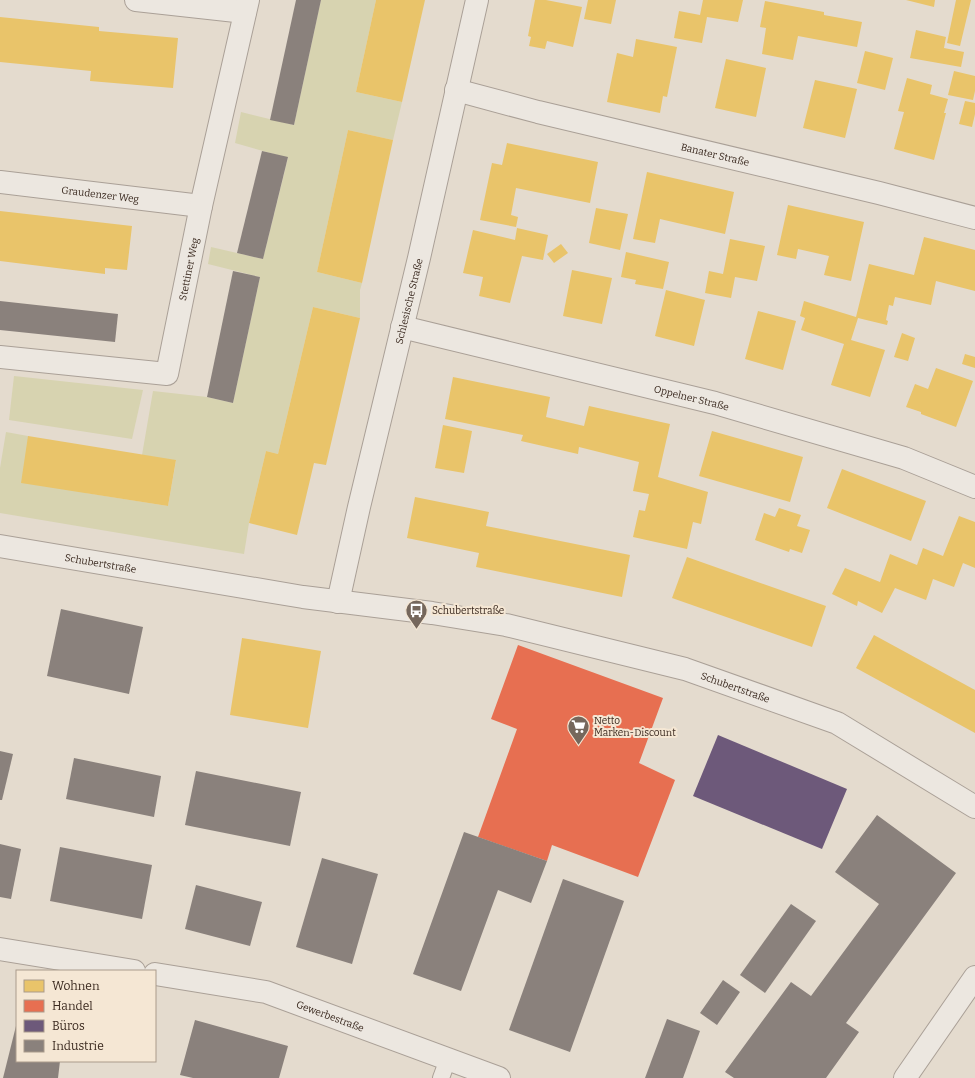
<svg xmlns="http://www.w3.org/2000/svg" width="975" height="1078" font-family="Bitter,serif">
  <rect width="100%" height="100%" fill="#e4dbce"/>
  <g fill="#d7d3b0">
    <path d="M321 0H376L356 92 402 102 393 140 348 130 317 272 362 283 360 290V318L313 307 278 454 266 451 249 523 244 554 0 513V468L6 432 28 436 86 493 168 506 176 461 142 455 153 391 207 397 233 403 260 277 208 264 211 247 263 259 288 158 235 143 241 112 294 125Z"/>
    <path d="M14 376 143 390 132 439 9 420Z"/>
  </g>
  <g fill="#e9c46a">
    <path d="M376 0H425L402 102 356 92Z"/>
    <path d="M535 0H546L582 7 573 47 547 41 545 49 529 46 531 37 528 36Z"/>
    <path d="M588 0H616L611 24 584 19Z"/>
    <path d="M703 0H743L738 22 707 17 702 43 674 38 679 11 700 15Z"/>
    <path d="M906 0H935L934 7Z"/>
    <path d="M956 0H971L960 46 947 43Z"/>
    <path d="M765 1 824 12V15L862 22 857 47 798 36 793 60 762 54 766 28 760 27Z"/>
    <path d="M0 17 99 27V31L178 38 173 88 90 81 91 71 0 62Z"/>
    <path d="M916 30 946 37 944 48 964 52 961 67 910 58Z"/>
    <path d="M636 39 677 47 667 97 663 96 660 113 607 102 617 53 633 57Z"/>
    <path d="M865 51 893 58 885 90 857 83Z"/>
    <path d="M726 59 766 68 756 117 715 108Z"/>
    <path d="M954 71 975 76V91L973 100 948 95Z"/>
    <path d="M907 78 932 85 930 94 948 99 944 113H946L934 160 894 149 904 112 898 111Z"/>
    <path d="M815 80 857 89 845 138 803 128Z"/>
    <path d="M965 101 975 103V114L972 127 959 124Z"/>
    <path d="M348 130 393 140 362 283 317 272Z"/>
    <path d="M507 143 598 162 590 203 516 188 511 215 518 217 516 227 480 220 492 163 502 165Z"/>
    <path d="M647 172 734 192 725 234 660 219 655 243 633 239Z"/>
    <path d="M788 205 864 222 851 281 824 275 829 256 798 249 796 259 777 255Z"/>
    <path d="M596 208 628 214 620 250 589 243Z"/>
    <path d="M0 211 132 226 127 270 105 268V274L0 261Z"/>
    <path d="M517 228 548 235 543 260 522 256 510 303 479 296 483 277 463 273 473 230 515 240Z"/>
    <path d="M924 237 975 250V291L936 281 931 305 895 297 893 306 889 305 886 320 888 321 887 325 858 318 851 340 885 350 870 397 831 385 844 344 801 330 805 318 800 316 804 301 856 317 869 264 914 275Z"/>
    <path d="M730 239 765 246 757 281 735 277 731 298 705 293 709 271 723 274Z"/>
    <path d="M561 244 568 253 554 263 547 254Z"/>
    <path d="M626 252 669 262 663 289 635 284 636 280 621 277Z"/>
    <path d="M572 270 612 278 602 324 563 316Z"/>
    <path d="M666 290 705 300 694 346 655 336Z"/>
    <path d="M313 307 360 318 326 465 314 463 297 535 249 523 266 451 278 454Z"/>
    <path d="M758 311 796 321 783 370 745 359Z"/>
    <path d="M902 333 915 338 908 361 894 357Z"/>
    <path d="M965 354 975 357V368L962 364Z"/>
    <path d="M936 368 973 381 956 427 921 414V412L906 407 915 384 928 389Z"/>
    <path d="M453 377 550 397 546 417 584 426 589 406 670 424 658 477 708 492 701 524 693 522 687 549 633 537 639 510 645 511 649 494 633 491 639 462 579 447 578 454 521 441 523 435 445 419Z"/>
    <path d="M443 425 472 431 464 473 435 468Z"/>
    <path d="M712 431 803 457 790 502 699 476Z"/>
    <path d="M28 436 176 460 168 506 21 483Z"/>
    <path d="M842 469 926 501 911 541 827 508Z"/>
    <path d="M415 497 489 512 486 526 630 555 622 597 476 567 479 553 407 538Z"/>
    <path d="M779 508 801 515 797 526 810 530 802 553 790 549 789 552 755 540 764 513 775 517Z"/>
    <path d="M959 516 975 522V568L963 563 954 587 933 579 926 600 895 588 882 613 858 601 857 606 832 594 845 568 880 582 890 554 917 565 923 548 943 556Z"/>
    <path d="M687 557 826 606 812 647 672 598Z"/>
    <path d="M874 635 975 690V733L856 668Z"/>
    <path d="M242 638 321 651 308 728 230 715Z"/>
  </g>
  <path fill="#e76f51" d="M518 645 663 698 639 763 675 780 638 877 552 845 547 861 478 837 517 729 491 719Z"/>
  <path fill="#6d597a" d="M718 735 847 789 822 849 693 796Z"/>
  <g fill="#8a817c">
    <path d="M296 0H321L294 125 270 120Z"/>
    <path d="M262 151 288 157 263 259 237 253Z"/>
    <path d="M233 271 260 277 233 403 207 397Z"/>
    <path d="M0 301 118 314 115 342 0 330Z"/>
    <path d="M61 609 143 627 129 694 47 676Z"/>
    <path d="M0 751 13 754 2 800H0Z"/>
    <path d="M74 758 161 776 154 817 66 799Z"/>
    <path d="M196 771 301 792 290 846 185 825Z"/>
    <path d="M877 815 956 873 846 1023 859 1032 826 1078H734L725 1072 791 982 811 996 879 904 835 872Z"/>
    <path d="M464 832 547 861 531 903 498 890 461 991 413 974Z"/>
    <path d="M0 844 21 849 11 899 0 897Z"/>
    <path d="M60 847 152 865 142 919 50 901Z"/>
    <path d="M322 858 378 874 352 964 296 947Z"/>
    <path d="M563 879 624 901 570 1052 509 1030Z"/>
    <path d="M196 885 262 902 250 946 185 929Z"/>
    <path d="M791 904 816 921 765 993 740 975Z"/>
    <path d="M723 980 740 992 717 1025 700 1013Z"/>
    <path d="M667 1019 700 1031 683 1078H645Z"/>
    <path d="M195 1020 288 1046 279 1078H193L180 1075Z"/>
    <path d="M16 1026 17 1061H60L58 1078H3Z"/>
  </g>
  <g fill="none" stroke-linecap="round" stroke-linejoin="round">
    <defs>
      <path id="lane" d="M441 1078 448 1059"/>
      <g id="street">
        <path d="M136 0 245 12"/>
        <path id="s1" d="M456 90 538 112 879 193 975 218"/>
        <path id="s2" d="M0 182 201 206"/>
        <path id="s3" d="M402 327 715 403 904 458 975 487"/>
        <path id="s4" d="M0 357 167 374 201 206 248 0"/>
        <path id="s5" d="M0 546 303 597 432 613 506 625 685 669 837 723 975 807"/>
        <path id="s6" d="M338 602 359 507 419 258 477 0"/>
        <path d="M0 949 134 971"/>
        <path id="s7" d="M155 974 266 992 499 1078"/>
        <path d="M905 1078 975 977"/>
      </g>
    </defs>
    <use href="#lane" stroke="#aaa097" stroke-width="18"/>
    <use href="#street" stroke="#aaa097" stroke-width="24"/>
    <use href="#lane" stroke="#ece7e0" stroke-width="16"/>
    <use href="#street" stroke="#ece7e0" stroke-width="22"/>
  </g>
  <defs>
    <symbol id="bus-pin" viewBox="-11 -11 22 30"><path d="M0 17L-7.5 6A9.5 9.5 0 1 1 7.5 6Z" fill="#75675c" stroke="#f5e7d4"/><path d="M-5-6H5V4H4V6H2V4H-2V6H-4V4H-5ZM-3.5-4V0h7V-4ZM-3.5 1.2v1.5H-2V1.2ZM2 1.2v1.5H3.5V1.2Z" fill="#fff"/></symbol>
    <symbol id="supermarket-pin" viewBox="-11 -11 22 30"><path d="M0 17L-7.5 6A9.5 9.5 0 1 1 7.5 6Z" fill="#75675c" stroke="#f5e7d4"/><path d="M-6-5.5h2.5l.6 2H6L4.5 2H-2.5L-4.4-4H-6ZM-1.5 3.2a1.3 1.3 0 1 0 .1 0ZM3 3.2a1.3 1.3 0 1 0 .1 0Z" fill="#fff"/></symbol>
  </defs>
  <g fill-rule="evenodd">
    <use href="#bus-pin" x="404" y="598" width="25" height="34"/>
    <use href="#supermarket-pin" x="566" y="714" width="25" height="34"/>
  </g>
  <g text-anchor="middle" stroke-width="4" stroke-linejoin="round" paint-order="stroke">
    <g font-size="10" fill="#39281e" stroke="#f5e7d4">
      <text dy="4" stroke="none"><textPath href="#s1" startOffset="267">Banater Straße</textPath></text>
      <text dy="4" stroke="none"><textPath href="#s2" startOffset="101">Graudenzer Weg</textPath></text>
      <text dy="4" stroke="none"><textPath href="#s4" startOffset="275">Stettiner Weg</textPath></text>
      <text dy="4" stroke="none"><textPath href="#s6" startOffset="309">Schlesische Straße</textPath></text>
      <text dy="4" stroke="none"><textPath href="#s3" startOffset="298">Oppelner Straße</textPath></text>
      <text dy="4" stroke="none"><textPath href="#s5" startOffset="102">Schubertstraße</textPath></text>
      <text dy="4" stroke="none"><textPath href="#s5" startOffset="750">Schubertstraße</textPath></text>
      <text dy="4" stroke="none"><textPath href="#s7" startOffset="181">Gewerbestraße</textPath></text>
    </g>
    <g font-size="10" fill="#39281e" stroke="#f5e7d4" text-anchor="start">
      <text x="432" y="614">Schubertstraße</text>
      <text x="594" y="724">Netto<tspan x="594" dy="12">Marken-Discount</tspan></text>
    </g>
  </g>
  <rect x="16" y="970" width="140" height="92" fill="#f5e7d4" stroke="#aa9b8b"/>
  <rect x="24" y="980" width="20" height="12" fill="#e9c46a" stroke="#aa9b8b"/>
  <text x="52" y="990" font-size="12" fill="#39281e">Wohnen</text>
  <rect x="24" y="1000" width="20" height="12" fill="#e76f51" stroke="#aa9b8b"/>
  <text x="52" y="1010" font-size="12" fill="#39281e">Handel</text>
  <rect x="24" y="1020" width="20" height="12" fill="#6d597a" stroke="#aa9b8b"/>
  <text x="52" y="1030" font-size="12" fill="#39281e">Büros</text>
  <rect x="24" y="1040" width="20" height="12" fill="#8a817c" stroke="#aa9b8b"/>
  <text x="52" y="1050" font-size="12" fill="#39281e">Industrie</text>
</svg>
